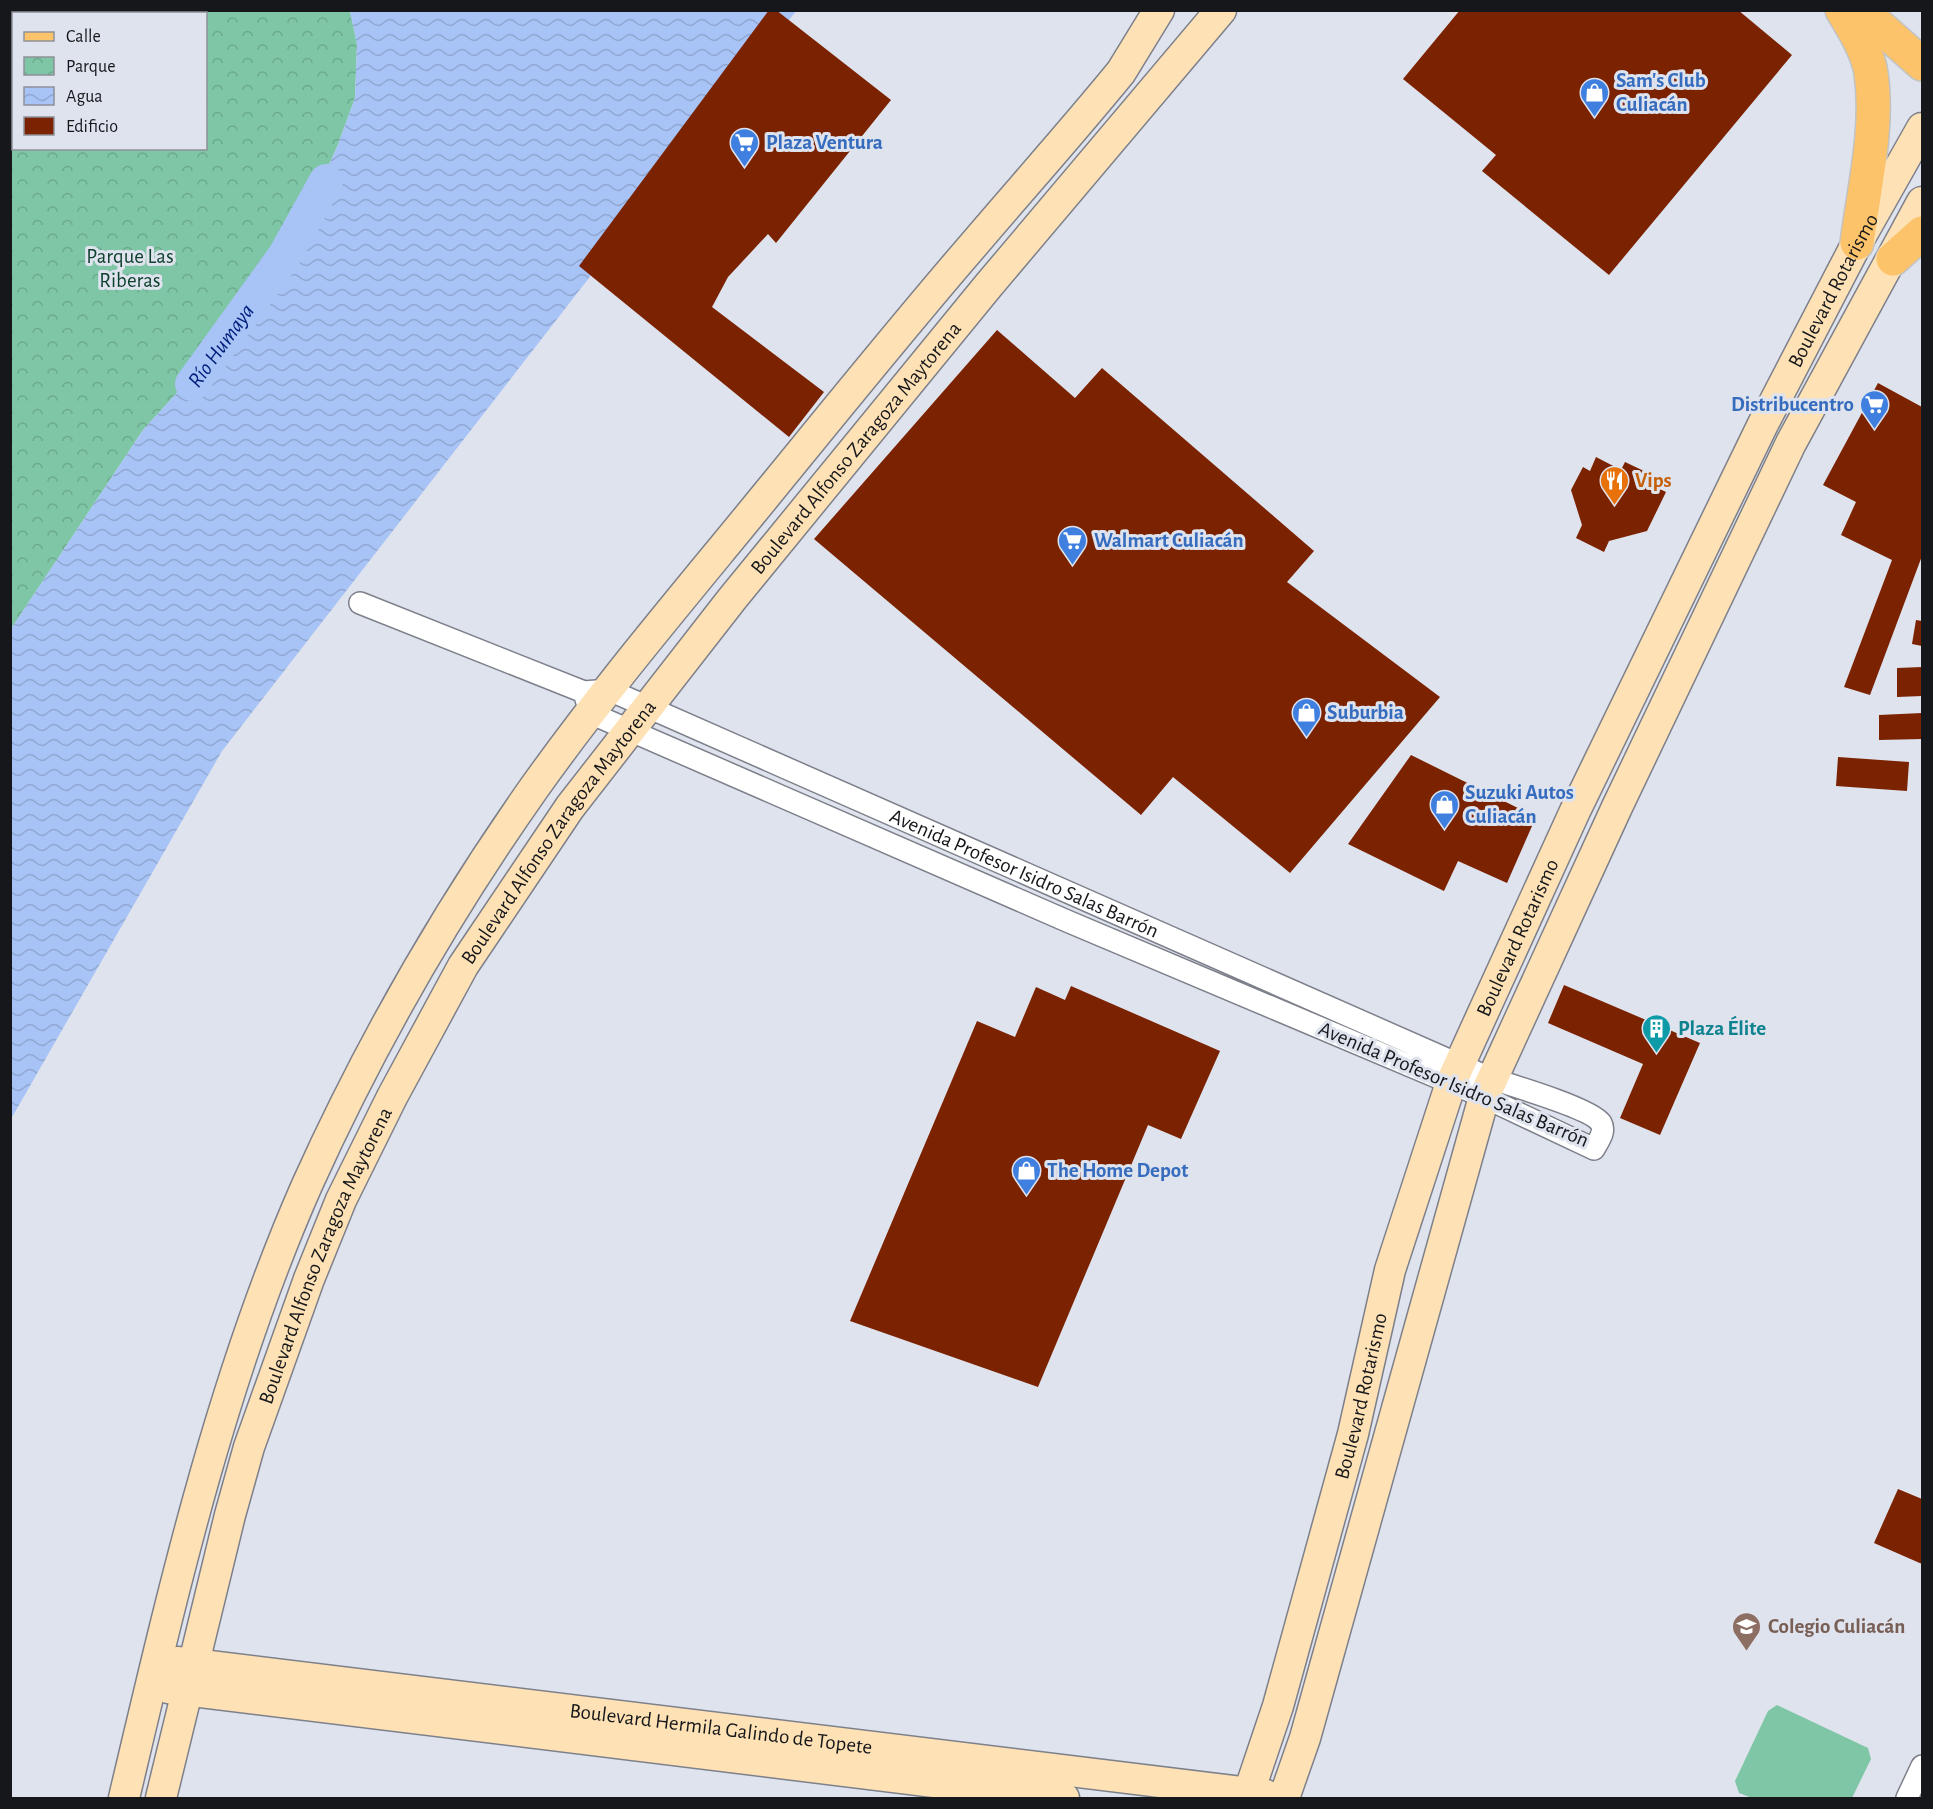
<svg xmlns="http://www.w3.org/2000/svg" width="1933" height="1809" font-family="'Alegreya Sans',sans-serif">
  <defs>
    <pattern id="grass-tufts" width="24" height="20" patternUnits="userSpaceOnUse" patternTransform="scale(1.5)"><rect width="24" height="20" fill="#7ec6a5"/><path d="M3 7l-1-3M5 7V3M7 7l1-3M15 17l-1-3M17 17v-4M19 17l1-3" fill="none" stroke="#6ca98d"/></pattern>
    <pattern id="park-crowns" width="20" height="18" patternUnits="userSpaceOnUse" patternTransform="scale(1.5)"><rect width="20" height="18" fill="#7ec6a5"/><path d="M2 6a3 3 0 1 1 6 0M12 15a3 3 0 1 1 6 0" fill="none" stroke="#6ca98d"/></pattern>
    <pattern id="water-waves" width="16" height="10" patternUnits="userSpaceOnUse" patternTransform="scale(1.5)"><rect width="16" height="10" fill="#a8c3f5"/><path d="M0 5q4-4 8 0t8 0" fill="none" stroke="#90a7d1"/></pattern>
  </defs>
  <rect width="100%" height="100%" fill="#dfe3ee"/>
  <path fill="url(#grass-tufts)" d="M11 11H62V13L14 14V108L11 112Z"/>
  <path fill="url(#park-crowns)" d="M62 11H350L357 44 355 98 337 147 293 244 227 338 143 430 11 629V148L13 144 14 148H206V14H62Z"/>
  <path fill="#7ec6a5" d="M1777 1705 1868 1748 1871 1759 1852 1798H1752L1739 1793 1735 1781 1768 1711Z"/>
  <path fill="url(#water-waves)" d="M350 11H796L222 751 11 1119V629L143 430 227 338 293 244 337 147 355 98 357 44Z"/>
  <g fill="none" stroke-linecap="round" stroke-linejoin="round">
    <path stroke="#a8c3f5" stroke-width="34" id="s1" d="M192 384 285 255 326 181"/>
  </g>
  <g fill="#7b2200">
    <path d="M769 10H776L891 100 776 243 768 234 728 277 712 307 824 392 789 437 579 266Z"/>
    <path d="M1460 10H1738L1792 55 1609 275 1482 171 1496 155 1403 79Z"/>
    <path d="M997 330 1075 398 1102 368 1314 551 1287 582 1440 697 1290 873 1173 777 1141 815 814 539Z"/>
    <path d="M1878 383 1922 407V556L1870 695 1844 687 1892 560 1841 535 1856 502 1823 485Z"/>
    <path d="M1596 457 1621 470 1625 462 1644 471 1639 479 1666 492 1647 531 1609 541 1604 552 1576 538 1582 525 1571 490 1583 467 1590 471Z"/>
    <path d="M1916 620 1922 621V646L1912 644Z"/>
    <path d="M1922 667V696L1897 697V668Z"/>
    <path d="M1922 713V739L1879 740V715Z"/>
    <path d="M1411 755 1536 817 1507 883 1458 861 1444 891 1348 844Z"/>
    <path d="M1838 757 1909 762 1907 791 1836 786Z"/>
    <path d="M1564 985 1700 1043 1660 1135 1620 1118 1643 1064 1548 1023Z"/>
    <path d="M1071 986 1220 1051 1181 1139 1148 1125 1038 1387 850 1321 977 1021 1015 1037 1036 987 1065 1000Z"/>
    <path d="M1898 1489 1922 1499V1564L1874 1543Z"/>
  </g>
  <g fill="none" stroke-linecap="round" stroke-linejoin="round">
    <defs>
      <g id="street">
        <path id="s2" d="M360 603 584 692 609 690 1492 1079C1511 1085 1592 1109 1601 1123 1606 1132 1598 1141 1594 1149L1484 1097 1067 921 590 713 584 692"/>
        <path d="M1907 1798 1922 1766"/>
      </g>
      <g id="secondary">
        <path id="s3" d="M177 1662 1266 1795"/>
        <path d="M168 1688 1064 1798"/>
        <path d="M124 1798C173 1591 221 1380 307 1185 370 1045 446 913 534 788 601 694 676 605 749 516 822 427 894 337 969 250 1020 190 1072 132 1121 72L1159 10"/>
        <path id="s4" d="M161 1798 230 1515 249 1447 309 1279 341 1200 392 1097 463 966 570 807 732 599 988 286 1221 10"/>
        <path id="s5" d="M1247 1798 1278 1706 1353 1434 1390 1270 1451 1083 1575 811 1763 424 1857 243 1922 128"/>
        <path d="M1284 1798 1305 1738 1484 1097 1617 807 1791 443 1922 202"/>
      </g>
      <g id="primary">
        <path d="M1842 10C1853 28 1868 52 1871 73 1879 128 1864 188 1857 243"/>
        <path d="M1861 10 1922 64"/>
        <path d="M1893 259 1922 233"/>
      </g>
    </defs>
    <use href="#street" stroke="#7d808a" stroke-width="24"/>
    <use href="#secondary" stroke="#7d808a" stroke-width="33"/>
    <use href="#primary" stroke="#c2c3c3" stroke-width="36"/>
    <use href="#street" stroke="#fff" stroke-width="21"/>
    <use href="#secondary" stroke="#fee1b5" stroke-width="30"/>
    <use href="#primary" stroke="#fcc36a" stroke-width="33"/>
  </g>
  <defs>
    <symbol id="shop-pin" viewBox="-11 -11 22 30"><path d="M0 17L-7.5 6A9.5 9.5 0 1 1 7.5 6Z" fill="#3f7fe0" stroke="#dfe3ee"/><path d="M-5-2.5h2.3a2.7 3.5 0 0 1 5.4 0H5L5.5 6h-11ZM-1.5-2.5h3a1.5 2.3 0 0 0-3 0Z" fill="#fff"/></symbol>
    <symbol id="supermarket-pin" viewBox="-11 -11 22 30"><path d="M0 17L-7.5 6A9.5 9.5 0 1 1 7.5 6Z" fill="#3f7fe0" stroke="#dfe3ee"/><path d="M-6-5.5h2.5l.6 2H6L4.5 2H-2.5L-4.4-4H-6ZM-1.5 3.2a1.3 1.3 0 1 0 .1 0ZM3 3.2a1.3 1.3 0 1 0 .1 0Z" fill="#fff"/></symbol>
    <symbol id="restaurant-pin" viewBox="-11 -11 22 30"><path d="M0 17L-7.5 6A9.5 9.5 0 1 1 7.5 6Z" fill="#e8710a" stroke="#dfe3ee"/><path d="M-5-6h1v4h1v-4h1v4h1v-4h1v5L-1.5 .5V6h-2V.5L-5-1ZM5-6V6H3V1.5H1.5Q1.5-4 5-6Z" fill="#fff"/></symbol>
    <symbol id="building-pin" viewBox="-11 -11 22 30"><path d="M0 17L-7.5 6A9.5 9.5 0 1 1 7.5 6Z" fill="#0f9aa8" stroke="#dfe3ee"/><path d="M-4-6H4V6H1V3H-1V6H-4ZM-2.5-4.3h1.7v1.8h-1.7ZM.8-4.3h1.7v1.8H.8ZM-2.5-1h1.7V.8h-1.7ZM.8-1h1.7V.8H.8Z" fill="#fff"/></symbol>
    <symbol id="school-pin" viewBox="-11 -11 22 30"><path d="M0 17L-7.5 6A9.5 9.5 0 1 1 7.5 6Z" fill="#8d6e63" stroke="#dfe3ee"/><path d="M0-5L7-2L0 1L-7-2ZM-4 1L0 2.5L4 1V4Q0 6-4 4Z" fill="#fff"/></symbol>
  </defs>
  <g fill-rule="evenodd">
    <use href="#shop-pin" x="1578" y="76" width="33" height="45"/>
    <use href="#supermarket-pin" x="728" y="126" width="33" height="45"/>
    <use href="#supermarket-pin" x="1858" y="388" width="33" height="45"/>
    <use href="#restaurant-pin" x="1598" y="464" width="33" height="45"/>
    <use href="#supermarket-pin" x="1056" y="524" width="33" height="45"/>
    <use href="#shop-pin" x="1290" y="696" width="33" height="45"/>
    <use href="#shop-pin" x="1428" y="788" width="33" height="45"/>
    <use href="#building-pin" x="1640" y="1012" width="33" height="45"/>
    <use href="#shop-pin" x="1010" y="1154" width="33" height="45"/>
    <use href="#school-pin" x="1730" y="1610" width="33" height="45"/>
  </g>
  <g text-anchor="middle" stroke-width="6" stroke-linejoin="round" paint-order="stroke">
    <g font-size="21" font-weight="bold" fill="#366cbe" stroke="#dfe3ee" text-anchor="start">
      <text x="1616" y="87">Sam's Club<tspan x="1616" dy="24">Culiacán</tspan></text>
      <text x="766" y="149">Plaza Ventura</text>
      <text x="1854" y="411" text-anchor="end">Distribucentro</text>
      <text x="1094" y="547">Walmart Culiacán</text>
      <text x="1327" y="719">Suburbia</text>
      <text x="1465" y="799">Suzuki Autos<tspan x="1465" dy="24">Culiacán</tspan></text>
      <text x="1047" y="1177">The Home Depot</text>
    </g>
    <g font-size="21" fill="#0c3f2c" stroke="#dfe3ee">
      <text x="130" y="263">Parque Las<tspan x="130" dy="24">Riberas</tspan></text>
    </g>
    <g font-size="21" fill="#15171a" stroke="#dfe3ee">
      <text dy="7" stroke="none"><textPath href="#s5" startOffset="1624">Boulevard Rotarismo</textPath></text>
      <text dy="7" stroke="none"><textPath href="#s4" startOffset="1540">Boulevard Alfonso Zaragoza Maytorena</textPath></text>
      <text dy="7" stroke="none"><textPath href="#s4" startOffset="1054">Boulevard Alfonso Zaragoza Maytorena</textPath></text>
      <text dy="7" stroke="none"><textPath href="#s2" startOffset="720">Avenida Profesor Isidro Salas Barrón</textPath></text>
      <text dy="7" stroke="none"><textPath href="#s5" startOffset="904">Boulevard Rotarismo</textPath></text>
      <text transform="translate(1454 1084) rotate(23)" y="7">Avenida Profesor Isidro Salas Barrón</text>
      <text dy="7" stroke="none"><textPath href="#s4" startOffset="568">Boulevard Alfonso Zaragoza Maytorena</textPath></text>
      <text dy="7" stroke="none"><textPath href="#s5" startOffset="418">Boulevard Rotarismo</textPath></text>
      <text dy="7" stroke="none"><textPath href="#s3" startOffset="548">Boulevard Hermila Galindo de Topete</textPath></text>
    </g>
    <g font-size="21" font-weight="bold" fill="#c56008" stroke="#dfe3ee" text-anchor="start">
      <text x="1635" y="487">Vips</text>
    </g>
    <g font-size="21" font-weight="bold" fill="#0d838f" stroke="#dfe3ee" text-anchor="start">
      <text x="1678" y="1035">Plaza Élite</text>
    </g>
    <g font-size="21" font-weight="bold" fill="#785e54" stroke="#dfe3ee" text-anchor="start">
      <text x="1768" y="1633">Colegio Culiacán</text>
    </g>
    <g font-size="22" font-style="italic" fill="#00207c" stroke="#dfe3ee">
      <text dy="8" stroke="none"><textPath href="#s1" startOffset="48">Río Humaya</textPath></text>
    </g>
  </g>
  <rect width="1933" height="1809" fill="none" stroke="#15171a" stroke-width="24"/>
  <rect x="12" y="12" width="195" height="138" fill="#dfe3ee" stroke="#8e9199" stroke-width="1.5"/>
  <rect x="24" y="32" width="30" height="9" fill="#fcc36a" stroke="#8e9199" stroke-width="1.5"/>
  <text x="66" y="42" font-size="18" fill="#15171a">Calle</text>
  <rect x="24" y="57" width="30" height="18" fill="url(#park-crowns)" stroke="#8e9199" stroke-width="1.5"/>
  <text x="66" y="72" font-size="18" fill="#15171a">Parque</text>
  <rect x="24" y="87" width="30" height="18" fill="url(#water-waves)" stroke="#8e9199" stroke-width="1.5"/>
  <text x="66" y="102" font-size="18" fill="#15171a">Agua</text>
  <rect x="24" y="117" width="30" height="18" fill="#7b2200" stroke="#8e9199" stroke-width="1.5"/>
  <text x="66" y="132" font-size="18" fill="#15171a">Edificio</text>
</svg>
